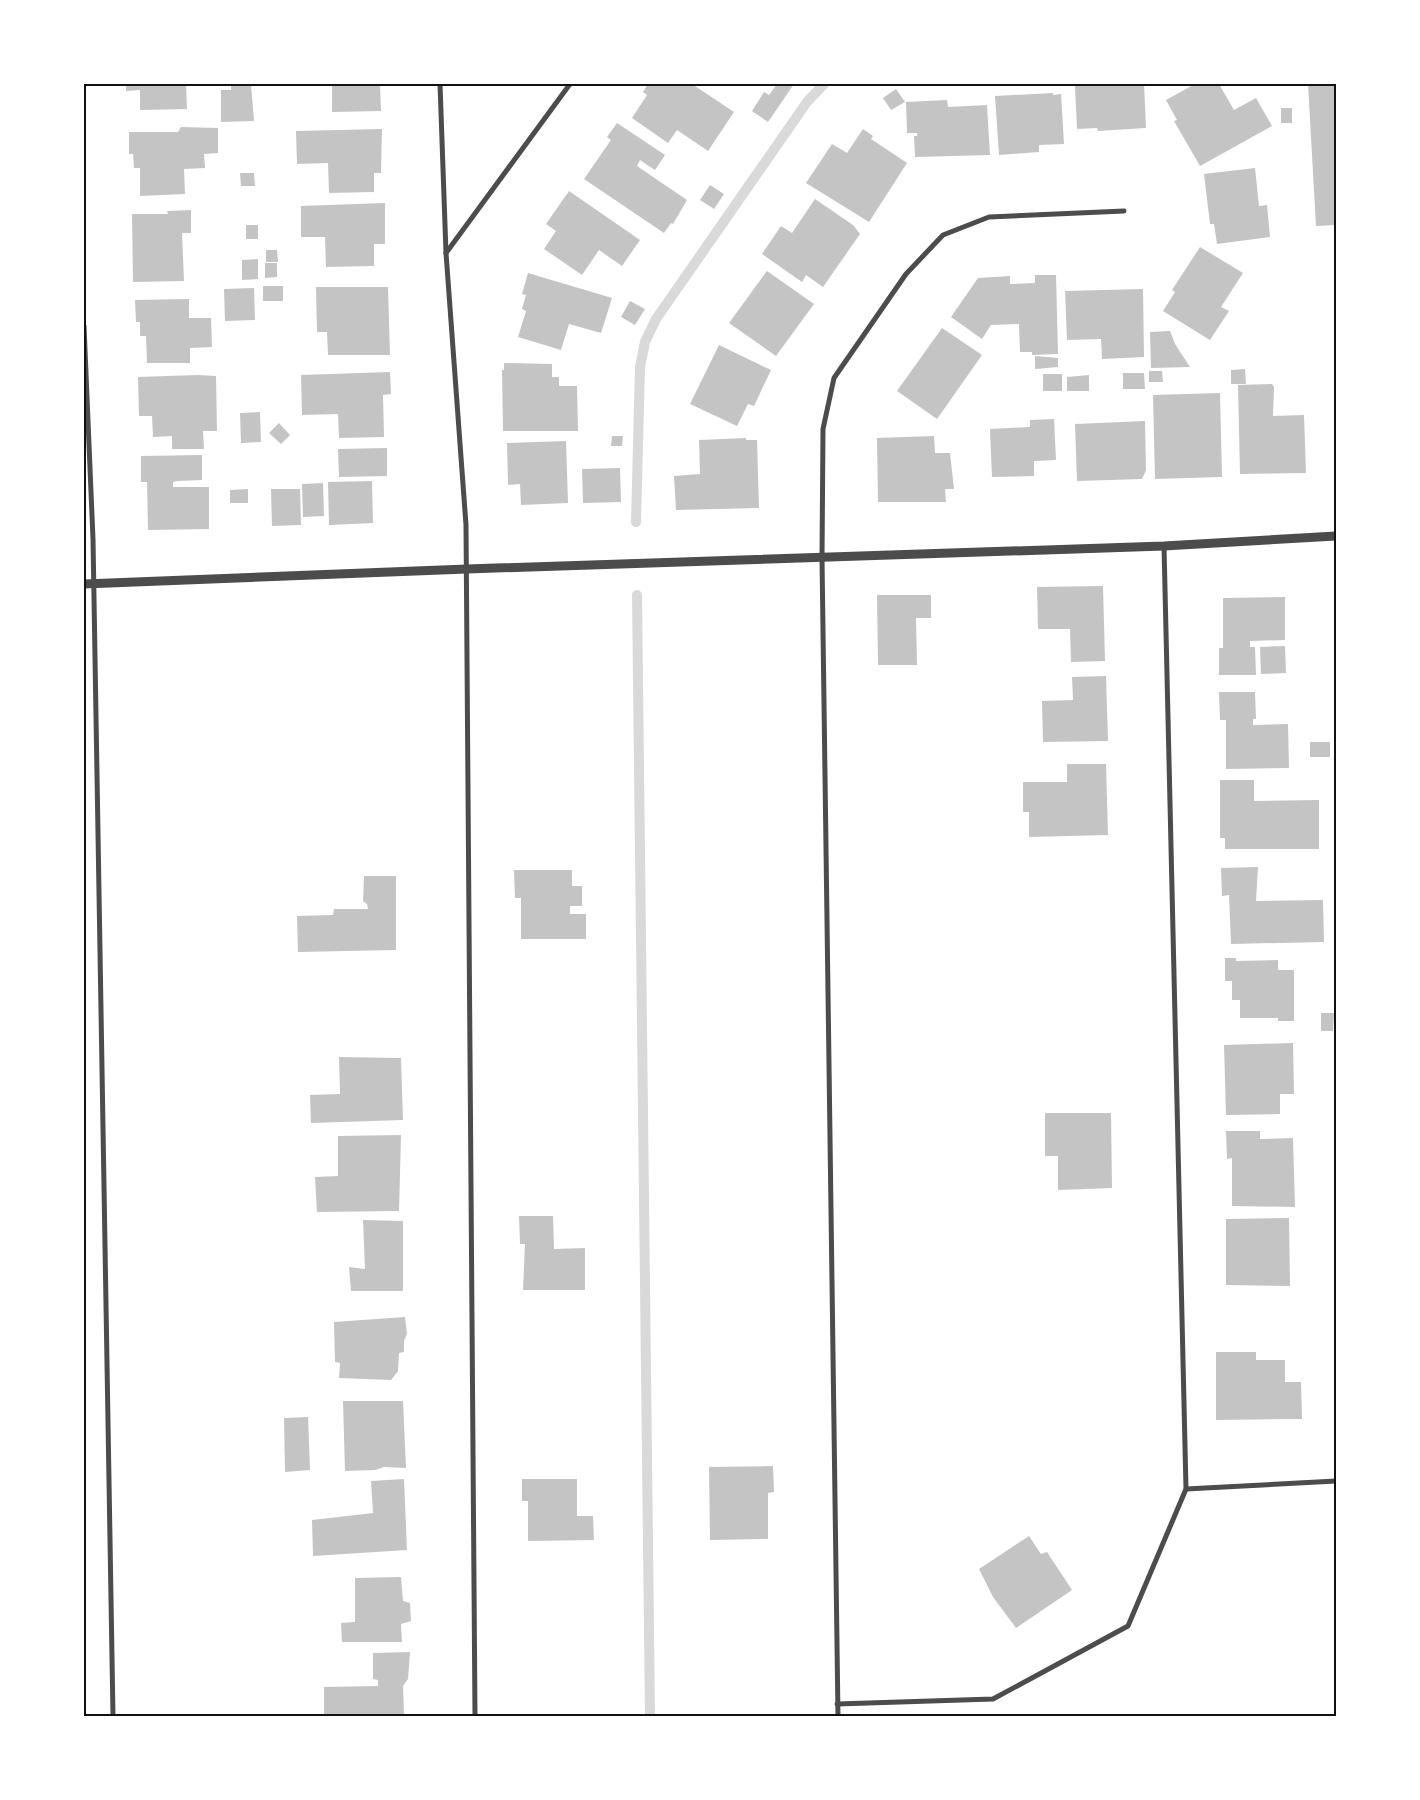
<svg xmlns="http://www.w3.org/2000/svg" width="1420" height="1800" font-family="'Golos Text',sans-serif">
  <rect width="100%" height="100%" fill="#fff"/>
  <g fill="none" stroke-linecap="round" stroke-linejoin="round">
    <g stroke="#d9d9d9" stroke-width="10">
      <path d="M636 522 640 367 645 342 656 319 807 102 824 84"/>
      <path d="M637 595 650 1716"/>
    </g>
  </g>
  <g fill="#c4c4c4">
    <path d="M126 84H186L187 109 140 110V90L126 91Z"/>
    <path d="M231 84H251L254 121 221 122V90H231Z"/>
    <path d="M329 84H380L381 111 332 112V86H329Z"/>
    <path d="M648 84H692L734 112 708 151 677 130 668 143 632 118 647 95 643 92Z"/>
    <path d="M777 84H794L768 122 752 111 764 92 769 95Z"/>
    <path d="M1072 84H1144L1146 128 1098 131 1097 128 1077 129 1075 86Z"/>
    <path d="M1195 84H1219L1234 110 1256 98 1272 126 1200 166 1174 121 1177 120 1166 100Z"/>
    <path d="M1308 84H1336V225L1316 226Z"/>
    <path d="M896 89 905 102 891 110 883 98Z"/>
    <path d="M1053 93V95L1061 94 1064 144 1039 145V152L999 155 995 96Z"/>
    <path d="M947 100 948 107 987 105 990 155 915 157 914 136H917V133H907L906 102Z"/>
    <rect x="1281" y="108" width="11" height="15"/>
    <path d="M617 123 665 155 655 170 640 160 637 166 687 200 673 224 671 223 664 233 584 179 611 140 607 137Z"/>
    <path d="M181 127 218 128V153L204 154 205 168 184 169 185 194 140 196V168H134L133 154H129V132H178Z"/>
    <path d="M382 129 381 173H374V192L329 193 328 163 297 164 296 131Z"/>
    <path d="M863 129 873 136 871 139 907 163 869 222 806 183 832 144 847 153Z"/>
    <path d="M1255 168 1259 206 1267 205 1270 237 1217 244 1214 224H1210L1204 174Z"/>
    <path d="M240 173H254L255 186H241Z"/>
    <path d="M710 185 724 194 714 209 700 200Z"/>
    <path d="M569 191 640 240 622 266 599 250 582 275 544 249 556 231 546 224Z"/>
    <path d="M815 199 853 225 860 234 823 287 806 275 802 282 762 254 781 226 792 233Z"/>
    <path d="M385 203V244H374V266L326 267 325 237H301V206Z"/>
    <path d="M191 210V233H182L184 281 133 282 132 214H168L167 211Z"/>
    <rect x="246" y="225" width="12" height="14"/>
    <path d="M1200 247 1243 273 1221 307 1229 311 1210 340 1163 311 1175 292 1172 290Z"/>
    <path d="M266 250H277L278 262H266Z"/>
    <path d="M258 259V279L242 280V260Z"/>
    <path d="M265 263H277V277L265 278Z"/>
    <path d="M767 271 814 304 776 356 729 323Z"/>
    <path d="M528 273 612 298 601 333 569 324 561 350 518 337 526 311 522 309 526 295 522 294Z"/>
    <path d="M1035 275H1056L1058 354 1032 355V352H1020L1019 324 991 325 982 339 951 317 978 278 1010 276V284L1035 283Z"/>
    <rect x="263" y="286" width="20" height="15"/>
    <path d="M316 287H388L390 355H328L327 332H317Z"/>
    <path d="M254 288 255 320 225 321 224 289Z"/>
    <path d="M1143 289 1144 357 1102 359 1101 339 1067 340 1065 291Z"/>
    <path d="M189 299V318H211L212 347 190 348V363H147L146 336H140V322H136L135 300Z"/>
    <path d="M630 301 645 309 635 325 621 317Z"/>
    <path d="M942 328 982 355 937 419 897 391Z"/>
    <path d="M1170 331 1175 344 1190 367 1151 368 1150 332Z"/>
    <path d="M719 345 771 370 754 406 748 404 737 426 690 404Z"/>
    <path d="M1035 356 1058 358V367L1035 369Z"/>
    <path d="M504 363 552 364V377H559V386H577L578 431H503L502 370H504Z"/>
    <path d="M1245 369 1246 384H1231V370Z"/>
    <path d="M1149 371H1162L1163 382H1149Z"/>
    <path d="M390 372 391 394 383 395 384 437 339 438 338 414 302 415 301 375Z"/>
    <path d="M1123 373H1144L1145 389H1123Z"/>
    <rect x="1043" y="374" width="19" height="17"/>
    <path d="M198 375 216 376 217 431H203L204 449H172V436L153 437 152 416H139L138 377Z"/>
    <path d="M1089 375V391H1067V377Z"/>
    <path d="M1272 384 1274 387 1273 416 1304 415 1306 473 1240 474 1238 385Z"/>
    <path d="M1220 393 1222 477 1155 479 1153 395Z"/>
    <path d="M260 412 261 442 241 443 240 413Z"/>
    <path d="M1054 419 1056 460 1034 461V476L992 477 990 429 1030 427V420Z"/>
    <path d="M1145 421 1146 470 1142 479 1077 481 1075 424Z"/>
    <path d="M279 423 290 435 281 444 269 433Z"/>
    <path d="M612 436H623L622 446H611Z"/>
    <path d="M934 436 935 453H950L954 489H945L946 502H878L877 438Z"/>
    <path d="M746 438V440H757L759 508 676 510 674 476 700 474 699 440Z"/>
    <path d="M566 441 568 503 521 505 520 484 508 485 507 443Z"/>
    <path d="M387 448V476L339 477 338 449Z"/>
    <path d="M202 455V480L177 481 173 482V487H209V529L148 530 147 482H141V456Z"/>
    <path d="M620 468 621 502 583 503 582 469Z"/>
    <path d="M372 481 373 523 329 525 328 482Z"/>
    <path d="M323 483 324 516 303 517 302 484Z"/>
    <path d="M248 489V503H230V490Z"/>
    <path d="M271 489H300L301 525 272 526Z"/>
    <path d="M1103 586 1105 661 1071 662 1070 629H1038L1037 587Z"/>
    <path d="M877 595H931V618H916L917 665H878Z"/>
    <path d="M1285 597V640L1250 641V647H1255L1256 675H1219V648H1223V598Z"/>
    <path d="M1285 646 1286 673 1261 674 1260 647Z"/>
    <path d="M1106 676 1108 741 1043 742 1042 701 1073 700 1072 677Z"/>
    <path d="M1219 692H1255L1256 719H1253V725L1288 724 1289 768 1226 769V720H1220Z"/>
    <rect x="1310" y="742" width="20" height="15"/>
    <path d="M1067 764H1106L1108 835 1029 837V812H1023V782H1067Z"/>
    <path d="M1220 780H1254V801L1319 800V849H1225V838H1220Z"/>
    <path d="M1258 867 1256 901 1323 900 1324 942 1231 944 1229 895 1222 896 1221 868Z"/>
    <path d="M514 870H572V886H582V906H570V914H586V939H521V898H515Z"/>
    <path d="M364 876H396V950L298 952 297 916 333 915 334 909H368L367 904 363 901Z"/>
    <path d="M1225 958H1236V961L1278 960V970H1294V1021H1278V1018H1240V1000H1232V981H1225Z"/>
    <path d="M1321 1013H1334L1333 1031H1321Z"/>
    <path d="M1293 1043 1294 1094H1280V1114L1226 1115 1224 1045Z"/>
    <path d="M339 1057 401 1058 403 1120 311 1123 310 1095 340 1094Z"/>
    <path d="M1045 1113H1111L1112 1188 1058 1190V1156H1045Z"/>
    <path d="M1226 1131H1260V1139L1293 1138 1295 1207 1232 1206V1158L1227 1159Z"/>
    <path d="M401 1135 399 1211 317 1212 315 1177 338 1176V1136Z"/>
    <path d="M519 1216H553L554 1249 585 1248V1290H523L525 1244H520Z"/>
    <path d="M1289 1218 1290 1286 1226 1285V1219Z"/>
    <path d="M363 1220 403 1221V1291H351L349 1267 365 1269Z"/>
    <path d="M405 1317 407 1334 404 1341V1352L399 1353 398 1371 391 1380 339 1378 340 1363 335 1362 334 1322Z"/>
    <path d="M1216 1352H1256V1360H1285V1382H1301L1302 1419 1216 1420Z"/>
    <path d="M343 1401H403L406 1468 384 1467 375 1470 345 1471Z"/>
    <path d="M308 1417 310 1470 285 1472 284 1418Z"/>
    <path d="M773 1466 774 1492 768 1493V1539L710 1540 709 1467Z"/>
    <path d="M404 1479 407 1550 313 1556 312 1520 373 1513 371 1481Z"/>
    <path d="M522 1479H577V1516H593L594 1540 528 1541V1501H522Z"/>
    <path d="M1029 1536 1041 1554 1047 1552 1072 1590 1016 1628 993 1597 979 1569Z"/>
    <path d="M401 1577 403 1601 410 1603 411 1621 401 1624 402 1642H342L341 1623 355 1622V1578Z"/>
    <path d="M410 1652 408 1679 403 1686 404 1716H324V1687L378 1686V1680L373 1679V1653Z"/>
  </g>
  <g fill="none" stroke-linecap="round" stroke-linejoin="round">
    <g stroke="#4c4c4c" stroke-width="5">
      <path d="M440 84 446 253 466 525 475 1716"/>
      <path d="M446 253 570 84"/>
      <path d="M84 326 93 539 113 1716"/>
      <path d="M1186 1489 1336 1481"/>
      <path d="M837 1704 993 1699 1128 1626 1186 1489 1164 546"/>
      <path d="M838 1716 822 558 823 429 834 378 906 274 943 235 989 217 1124 211"/>
    </g>
    <path stroke="#4c4c4c" stroke-width="9" d="M84 584 467 569 1164 546 1336 536"/>
  </g>
  <rect width="1420" height="1800" fill="none" stroke="#ffffff" stroke-width="170"/>
  <rect x="85" y="85" width="1250" height="1630" fill="none" stroke="#111" stroke-width="2"/>
</svg>
